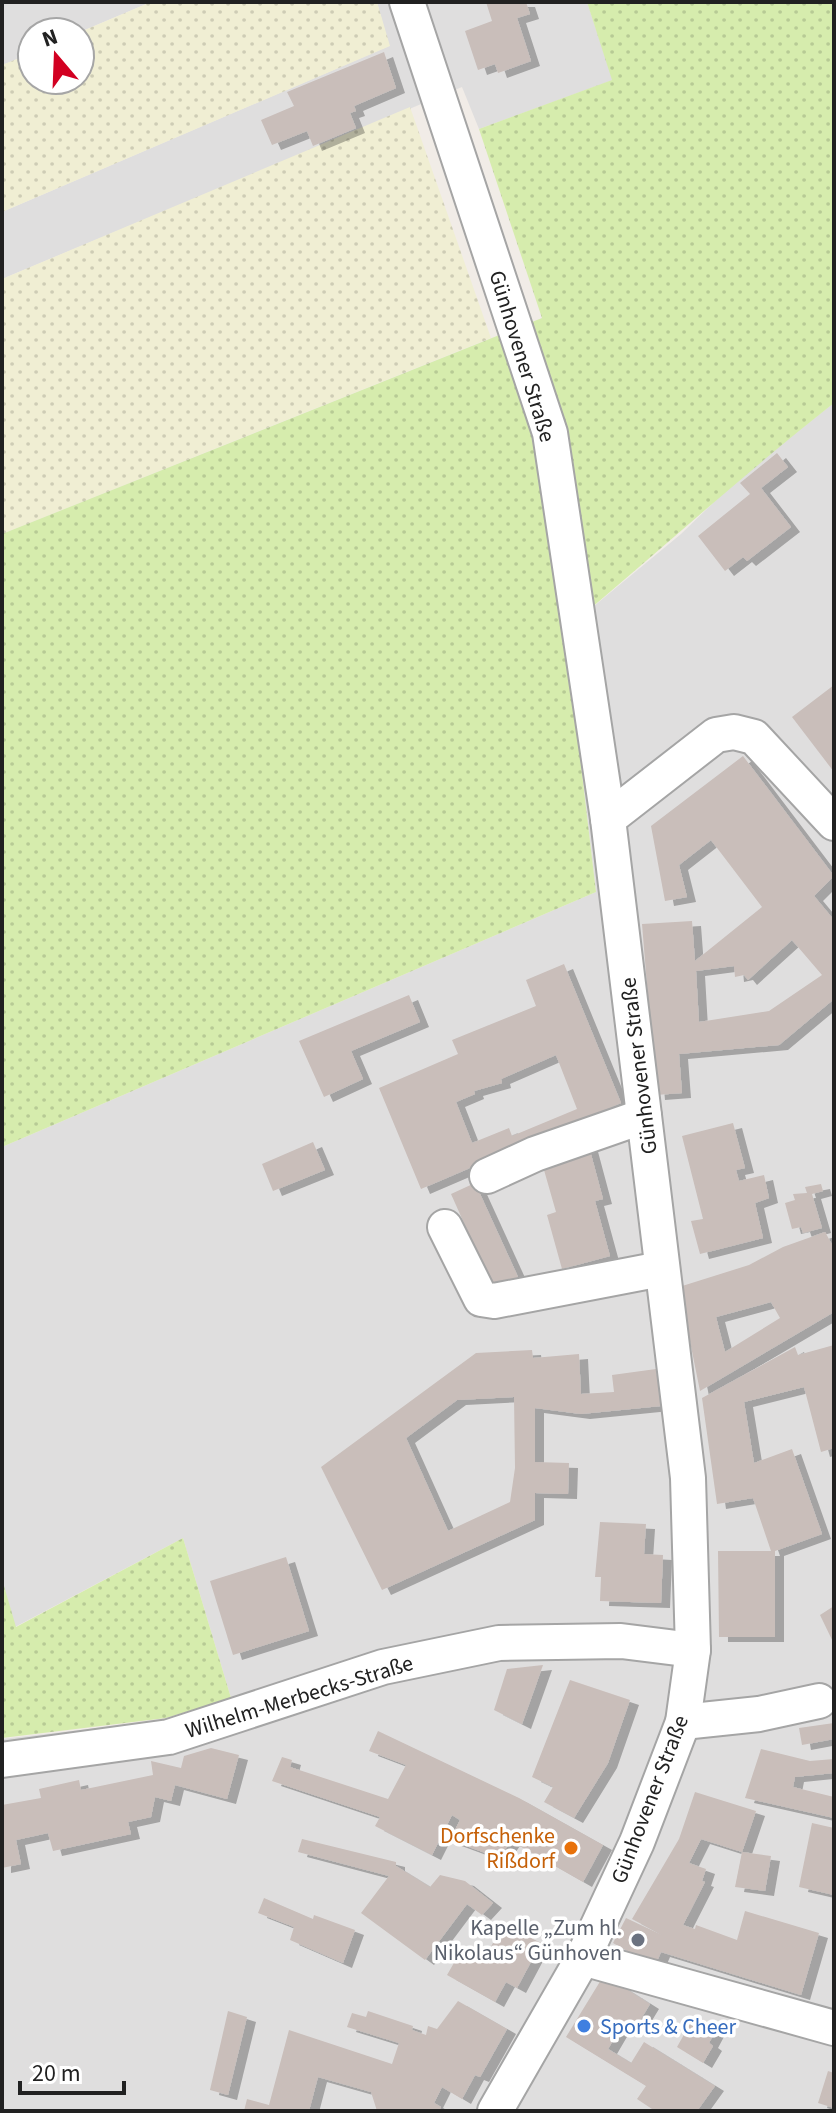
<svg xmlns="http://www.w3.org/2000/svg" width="836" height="2113" font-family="'Source Sans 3',sans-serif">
  <defs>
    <pattern id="farmland-dots" width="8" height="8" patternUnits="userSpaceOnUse" patternTransform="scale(2)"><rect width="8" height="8" fill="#f0eed3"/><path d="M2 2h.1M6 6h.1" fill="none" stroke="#ceccb5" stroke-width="1.8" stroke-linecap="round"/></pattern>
    <pattern id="grass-dots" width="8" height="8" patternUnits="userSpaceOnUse" patternTransform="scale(2)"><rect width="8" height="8" fill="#d6ecad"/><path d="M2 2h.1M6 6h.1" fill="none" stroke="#b7ca95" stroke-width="1.8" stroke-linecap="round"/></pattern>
    <filter id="shadow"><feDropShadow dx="9" dy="5" stdDeviation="0" flood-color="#0004"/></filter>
  </defs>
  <rect width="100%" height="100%" fill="#f1ece7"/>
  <g fill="#dfdede">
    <path d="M2 2H151L80 32H32V53L2 65Z"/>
    <path d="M377 2H587L613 80 479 129 462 87 2 279V212L389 46Z"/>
    <path d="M834 403V2111H2V1739L166 1720 231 1698 183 1538 15 1627 2 1579V1147L596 892 565 630 681 534 744 473Z"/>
  </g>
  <g fill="url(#farmland-dots)">
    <path d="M151 2H377L390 46 2 212V65L32 53V80H80V32Z"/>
    <path d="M410 107 491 338 2 534V279Z"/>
  </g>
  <g fill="url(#grass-dots)">
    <path d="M587 2H834V403C741 476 655 555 565 630L596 892 2 1147V534L542 318 479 129 612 80Z"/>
    <path d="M183 1538 231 1698 166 1718 2 1738V1579L16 1627Z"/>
  </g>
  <g fill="#c9beba" fill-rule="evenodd" filter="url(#shadow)">
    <path d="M486 2H526L530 14 517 18 531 61 498 73 495 64 478 70 465 31 492 21Z"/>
    <path d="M384 52 396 88 354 106 356 111 350 113 356 128 313 146 307 131 272 145 261 120 294 106 287 92Z"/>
    <path d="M777 453 788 467 761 488 791 527 747 561 743 557 725 571 698 536 750 494 740 483Z"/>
    <path d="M834 685V772L792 717Z"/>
    <path d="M743 756 834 876 814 896 834 920V999L779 1045 679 1054 682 1093 656 1095 642 924 692 921 695 961 762 907 711 840 679 865 687 897 665 901 651 826ZM792 940 822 975 769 1011 699 1022 696 971 734 966 735 977 744 975 748 980Z"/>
    <path d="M564 964 621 1103 421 1189 379 1088 458 1054 452 1040 536 1006 526 980ZM556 1055 577 1109 512 1136 509 1128 472 1143 456 1102 475 1094 474 1091 502 1083 501 1079Z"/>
    <path d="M409 995 420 1022 351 1051 363 1079 324 1097 299 1041Z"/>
    <path d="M733 1123 745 1168 736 1170 739 1181 764 1175 769 1198 755 1203 763 1238 700 1254 691 1221 703 1219 682 1136Z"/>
    <path d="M313 1142 325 1170 273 1191 262 1164Z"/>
    <path d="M588 1143 603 1199 595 1201 610 1256 562 1269 547 1215 556 1212 540 1156Z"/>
    <path d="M475 1183 518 1277 493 1288 451 1194Z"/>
    <path d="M821 1184 823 1191 812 1194 822 1228 803 1233 801 1227 792 1229 785 1203 795 1200 793 1194 807 1193 805 1187Z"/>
    <path d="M825 1232 834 1248V1312L700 1391 679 1287 749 1265 783 1247ZM771 1302 780 1318 725 1352 716 1317Z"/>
    <path d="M834 1345V1448L821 1452 804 1387 744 1402 754 1463 792 1449 822 1534 775 1551V1637H719L718 1551H771L753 1498 717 1504 702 1398 795 1347 798 1355Z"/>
    <path d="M532 1350 533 1358 579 1354 581 1394 614 1392 612 1375 656 1369 661 1406 581 1414 535 1408V1462L569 1463 568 1494 535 1493V1520L382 1590 321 1467 476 1353ZM514 1397 515 1468 510 1502 448 1531 406 1438 457 1400Z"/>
    <path d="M600 1522 646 1524 644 1554 663 1555 661 1603 600 1601 601 1577H595Z"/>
    <path d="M286 1557 309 1631 233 1655 210 1581Z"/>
    <path d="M834 1606V1644L820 1615Z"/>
    <path d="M543 1665 522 1724 494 1710 507 1669Z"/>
    <path d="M570 1680 630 1700 608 1763 574 1818 544 1802 553 1787 532 1777Z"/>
    <path d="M834 1723V1739L802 1745 799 1728Z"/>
    <path d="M378 1731 519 1798 603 1845 583 1882 511 1841 499 1858 450 1840 460 1820 452 1815 432 1855 375 1826 380 1817 272 1781 282 1757 292 1760 290 1767 388 1799 406 1765 369 1751Z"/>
    <path d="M211 1748 239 1755 227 1799 175 1785 171 1801 155 1797 151 1817 128 1822 131 1834 53 1851 48 1833 16 1840 21 1864 2 1868V1805L41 1798 39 1789 79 1780 81 1790 153 1775 151 1761 181 1768 184 1756Z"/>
    <path d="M761 1749 810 1761 834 1759V1773L795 1777 793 1787 834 1797V1818L745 1798Z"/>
    <path d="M695 1792 756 1811 742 1852 701 1839 689 1863 706 1869 702 1881 705 1882 683 1925 695 1929 696 1925 737 1940 745 1911 819 1933 801 1995 661 1952 658 1959 647 1962 613 1943 626 1918 662 1935 632 1919 679 1839Z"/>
    <path d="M812 1823 834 1828V1895L799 1887Z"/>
    <path d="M302 1839 396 1862V1866L430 1887 440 1875 465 1881 493 1903 482 1915 467 1904 425 1960 361 1913 389 1876 298 1852Z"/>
    <path d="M742 1852 771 1856 765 1891 735 1887Z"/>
    <path d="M264 1898 313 1919 314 1915 355 1930 343 1963 290 1940 294 1927 258 1913Z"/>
    <path d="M503 1924 541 1943 517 1988 506 1982 495 2002 447 1975 462 1949 484 1960Z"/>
    <path d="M604 1975 650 2004 633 2032 622 2025 608 2049 631 2063 644 2042 715 2086 697 2111H655L637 2099 646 2086 566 2037Z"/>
    <path d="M458 2001 507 2029 480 2077 475 2075 462 2099 442 2087 434 2103 441 2107 439 2111H377L371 2092 318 2077 309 2111H244L247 2099 269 2105 289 2030 392 2064 399 2043 347 2027 352 2013 366 2017 368 2011 413 2026 412 2030 426 2035 428 2026 437 2029Z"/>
    <path d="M228 2011 247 2017 228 2095 210 2090Z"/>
    <path d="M695 2015 717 2028 709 2043 713 2046 703 2063 677 2047Z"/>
    <path d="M828 2071 834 2073V2108L818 2103Z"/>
  </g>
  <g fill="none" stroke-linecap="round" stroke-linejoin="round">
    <defs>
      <g id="minor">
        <path d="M407 2 550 433 608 819 688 1478 693 1650 683 1722 637 1842 583 1958 495 2111"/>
        <path d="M608 819 716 735 734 732 754 737 834 823"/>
        <path d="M487 1176 535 1154 644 1116"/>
        <path d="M445 1227 481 1299 494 1301 661 1269"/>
        <path d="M683 1722 759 1714 819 1701"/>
        <path d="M2 1760 169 1737 383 1667 499 1643 621 1641 693 1650"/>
        <path d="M583 1958 834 2028"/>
      </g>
    </defs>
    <use href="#minor" stroke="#a5a5a5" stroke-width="38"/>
    <use href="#minor" stroke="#fff" stroke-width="34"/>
  </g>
  <circle fill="#e8710a" stroke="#fff" stroke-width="3" cx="571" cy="1848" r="8"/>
  <circle fill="#6b7280" stroke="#fff" stroke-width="3" cx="638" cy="1940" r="8"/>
  <circle fill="#3f7fe0" stroke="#fff" stroke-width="3" cx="584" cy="2026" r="8"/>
  <g text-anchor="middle" stroke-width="7" stroke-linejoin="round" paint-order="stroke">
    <g font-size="22" fill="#212121" stroke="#fff">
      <text transform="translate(523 356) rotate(73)" y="8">Günhovener Straße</text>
      <text transform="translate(638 1066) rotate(-97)" y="8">Günhovener Straße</text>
      <text transform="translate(299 1696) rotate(-17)" y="8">Wilhelm-Merbecks-Straße</text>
      <text transform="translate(649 1799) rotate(-69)" y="8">Günhovener Straße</text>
    </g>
    <g font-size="22" fill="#c56008" stroke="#fff" text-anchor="end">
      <text x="555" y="1843">Dorfschenke<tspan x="555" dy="25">Rißdorf</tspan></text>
    </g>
    <g font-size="22" fill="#5b616d" stroke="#fff" text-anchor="end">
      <text x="622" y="1935">Kapelle „Zum hl.<tspan x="622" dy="25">Nikolaus“ Günhoven</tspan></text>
    </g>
    <g font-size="22" fill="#366cbe" stroke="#fff" text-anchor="start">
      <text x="600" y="2034">Sports &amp; Cheer</text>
    </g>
  </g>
  <rect width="836" height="2113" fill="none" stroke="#212121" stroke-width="8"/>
  <g transform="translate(56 56) rotate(341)"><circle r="38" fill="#ffffff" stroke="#a6a6a6" stroke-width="2"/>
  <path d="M0-6L14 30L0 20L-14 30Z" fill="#d20021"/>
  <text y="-12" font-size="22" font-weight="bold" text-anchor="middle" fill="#212121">N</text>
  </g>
  <path d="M20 2081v12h104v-12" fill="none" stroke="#212121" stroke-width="4"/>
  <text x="32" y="2081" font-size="24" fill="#212121" stroke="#ffffff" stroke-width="6" paint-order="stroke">20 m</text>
</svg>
